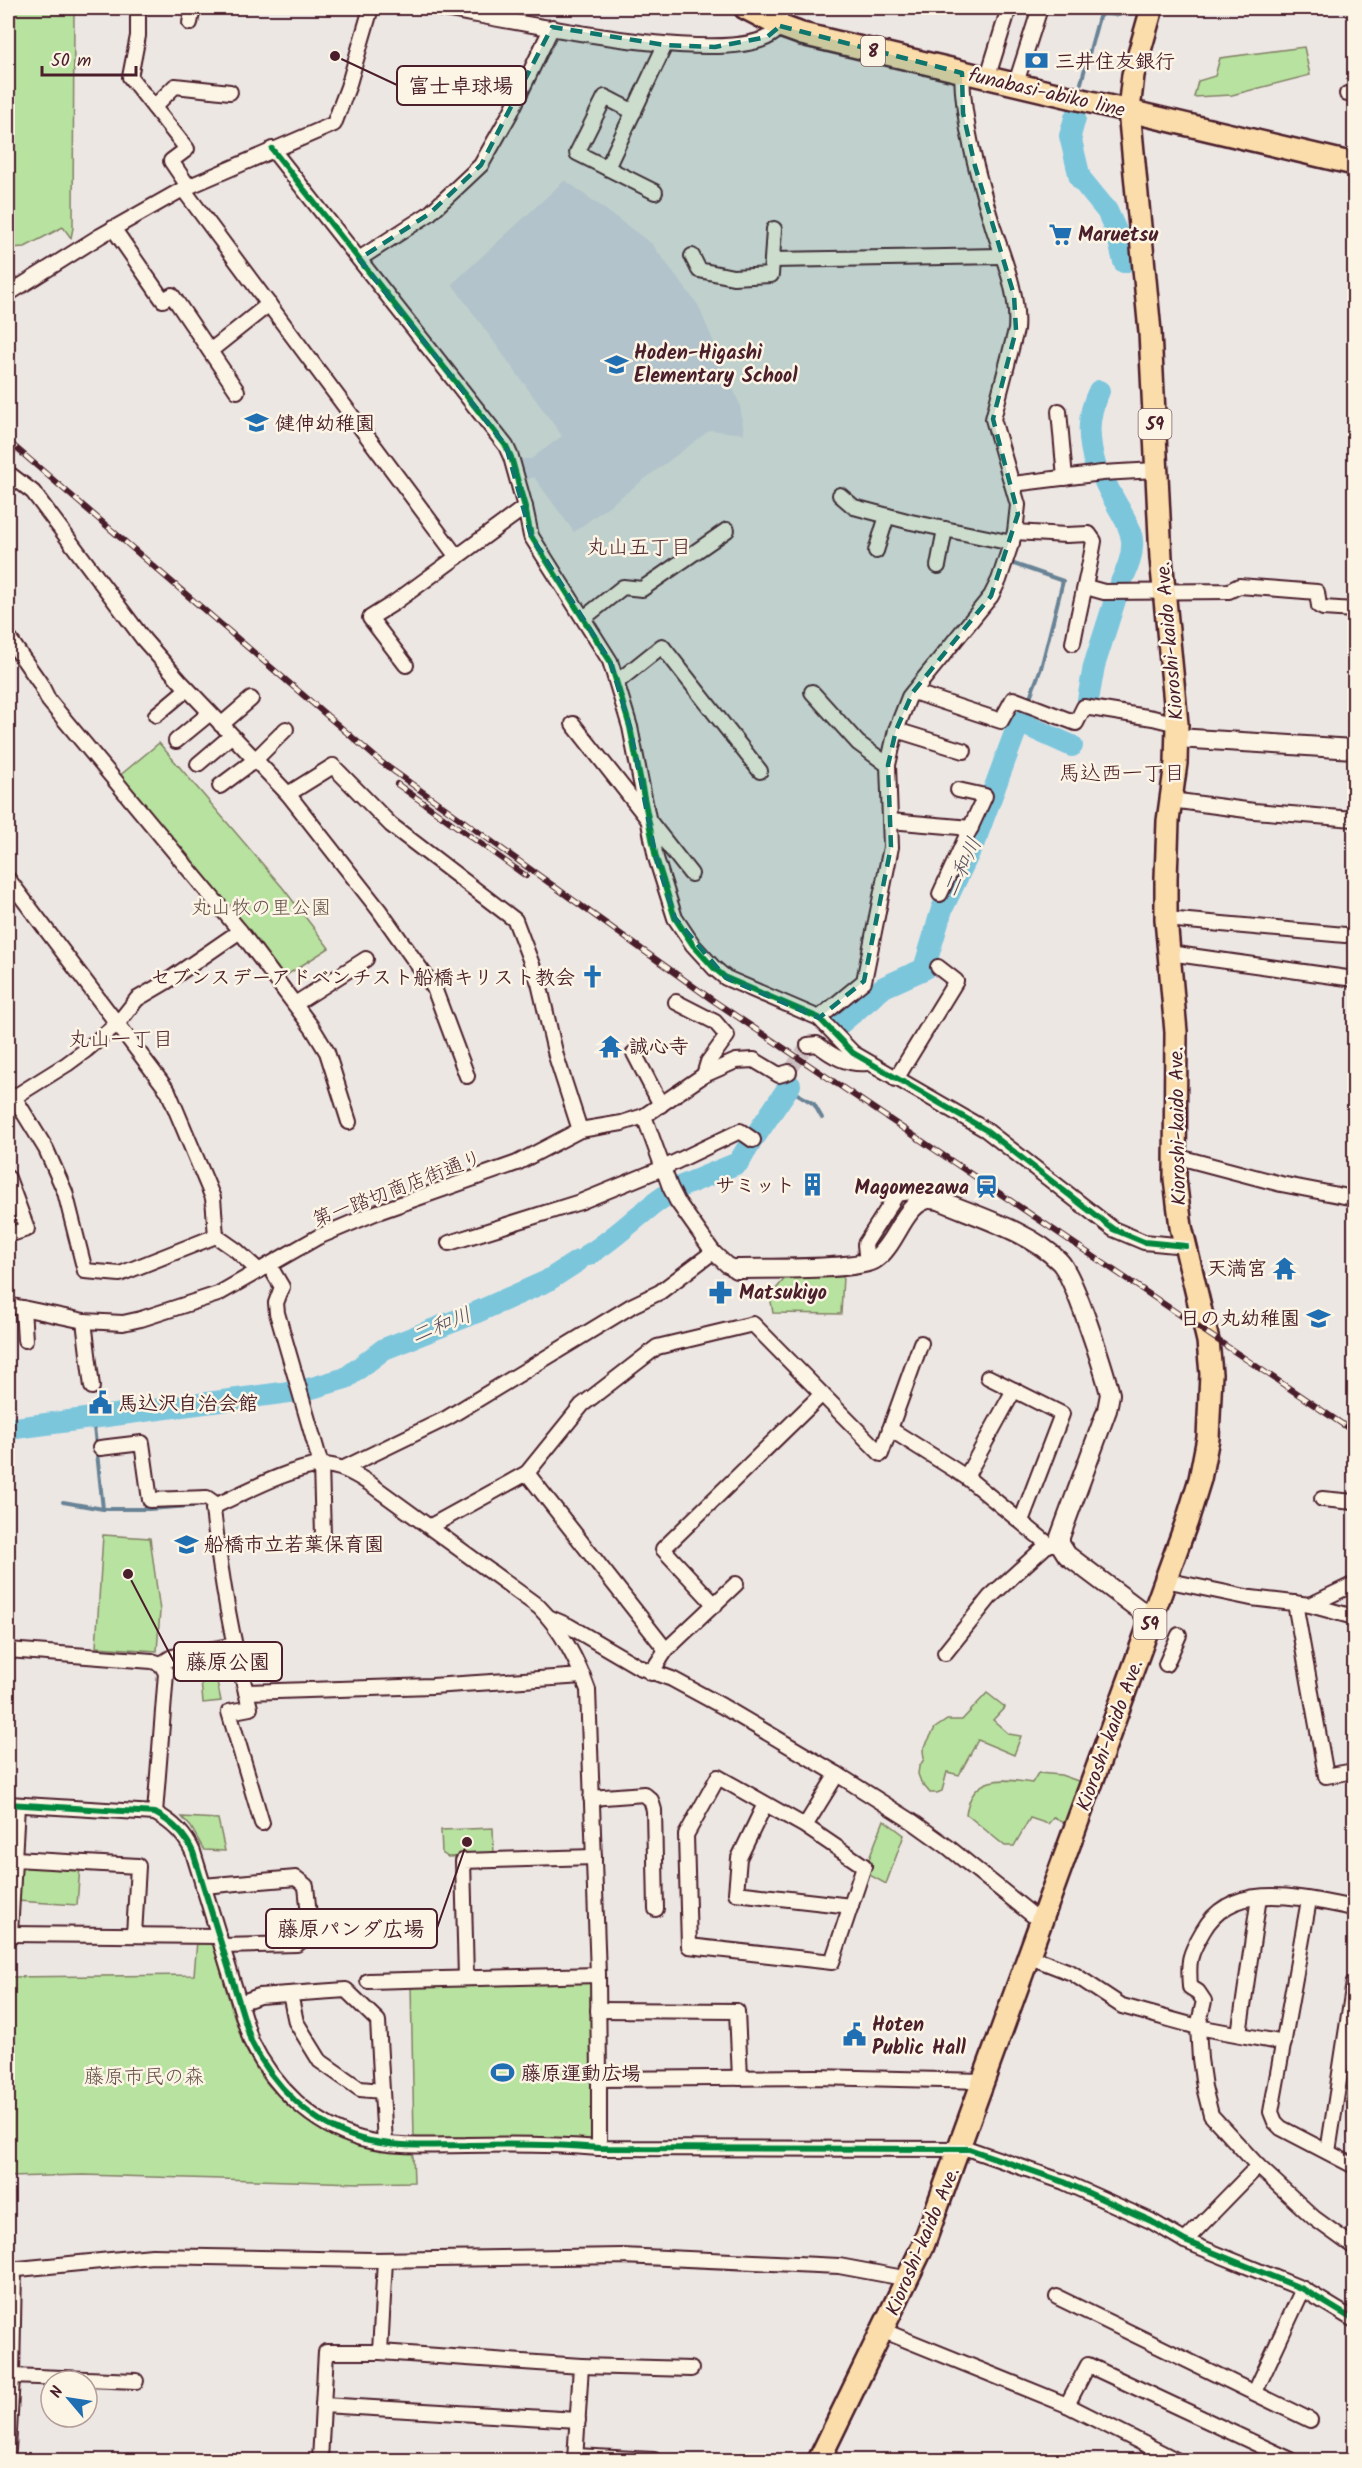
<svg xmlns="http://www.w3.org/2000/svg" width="1362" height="2468" font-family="Kalam,'Klee One',sans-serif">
  <rect width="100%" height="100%" fill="#ede7e4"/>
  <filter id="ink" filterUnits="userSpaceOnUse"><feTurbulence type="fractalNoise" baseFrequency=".0167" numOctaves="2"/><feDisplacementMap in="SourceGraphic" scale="12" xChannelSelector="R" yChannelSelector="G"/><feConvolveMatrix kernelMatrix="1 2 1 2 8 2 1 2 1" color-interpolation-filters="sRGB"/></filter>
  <g filter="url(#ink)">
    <path fill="#dbd6e3" d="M565 180 652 244 698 305 740 405 744 434 710 430 574 532 534 477 525 481 520 459H531L562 436 452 284Z"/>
    <g fill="#b8e29f" stroke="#818065" stroke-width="1.5">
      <path d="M8 8H74L73 228 71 238 63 227 25 247 8 248Z"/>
      <path d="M1304 47 1310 75 1232 95 1194 97 1198 81 1215 76 1220 58Z"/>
      <path d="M159 743 283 888 329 948 282 978 118 777Z"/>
      <path d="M843 1276 841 1314 773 1313 770 1296 786 1277Z"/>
      <path d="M103 1535 150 1538 160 1611 157 1651 96 1647Z"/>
      <path d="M212 1657 221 1701 203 1703 199 1659Z"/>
      <path d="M987 1693 1005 1707 993 1720 1009 1734 1021 1736 1014 1755 978 1740 959 1775 947 1772 942 1791 937 1793H930L921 1782 918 1774 919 1767 924 1759 923 1750 935 1728 947 1720H962Z"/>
      <path d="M1038 1773 1061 1775 1081 1782 1066 1824 1054 1817 1048 1824 1030 1818 1014 1846H1005L966 1814C972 1775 1001 1778 1032 1783Z"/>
      <path d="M182 1817 218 1819 225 1851 204 1850 191 1827Z"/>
      <path d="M884 1820 904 1835 886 1884 864 1872Z"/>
      <path d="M493 1828 494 1855 448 1857 442 1853 441 1830Z"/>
      <path d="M25 1863 80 1867 77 1905 17 1901 19 1867Z"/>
      <path d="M206 1940 213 1944C224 1980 234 2024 250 2057 271 2099 315 2131 358 2145 376 2151 394 2151 413 2153L414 2182 359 2183 83 2175 8 2177V1977L194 1975 197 1941Z"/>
      <path d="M593 1979 594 2141 414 2139 411 1984Z"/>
    </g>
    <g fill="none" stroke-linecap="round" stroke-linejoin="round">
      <g stroke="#688395" stroke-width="4">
        <path d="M1081 83 1099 17 1103 14 1119 15 1123 8"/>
        <path d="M1014 564 1063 581 1041 668 1030 697"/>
        <path d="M788 1088 814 1104 822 1118"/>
        <path d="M93 1419 96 1444"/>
        <path d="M97 1453 103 1509H149L204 1505"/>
        <path d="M63 1502 103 1509"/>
      </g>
      <g stroke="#7cc6dc" stroke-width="22">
        <path d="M1075 118 1070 136 1080 178 1107 211 1117 233 1124 262"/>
        <path d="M1096 468C1088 441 1086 417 1099 391"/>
        <path d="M1105 482C1124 524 1146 533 1121 582"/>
        <path d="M1088 700 1094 666 1116 597"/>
        <path d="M836 1027 884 987 924 969 942 909 976 838 1019 722 1072 746"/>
        <path d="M756 1135 790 1085"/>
        <path d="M677 1188 738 1163 750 1144"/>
        <path d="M588 1255C616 1238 638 1214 665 1196"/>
        <path d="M305 1390 346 1378 384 1349 475 1313 547 1281 578 1261"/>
        <path d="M8 1429 297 1391"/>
      </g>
      <path stroke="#ccbfbf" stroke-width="14" stroke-dasharray="14 7" stroke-linecap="butt" d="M789 1072 808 1045"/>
      <defs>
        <g id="street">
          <path d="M138 8V36L130 77 187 149 171 161 188 186"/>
          <path d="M439 8C500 18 730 70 774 33 782 26 780 17 780 8"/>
          <path d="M190 23 193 8"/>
          <path d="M987 79 1009 8"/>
          <path d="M1015 86 1040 8"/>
          <path d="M1347 94 1354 93"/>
          <path d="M154 107 175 86 230 92"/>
          <path d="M634 112 605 97 577 153 655 192"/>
          <path d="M272 149 506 446 511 457 525 507 531 536 610 661 630 727 656 858 675 918 693 945 714 968 726 978 819 1018 853 1053 986 1130 1113 1229 1144 1242 1186 1246"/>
          <path d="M607 168 665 45"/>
          <path d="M183 189 457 557"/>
          <path d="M113 228 163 300 172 295 237 391"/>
          <path d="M692 256 699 270 733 277 771 275 774 229"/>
          <path d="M359 259 429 214 481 165 511 112 552 27"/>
          <path d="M772 260 1002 256"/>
          <path d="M8 294 100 236 183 189 334 124 348 87 371 8"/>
          <path d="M210 351 269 304"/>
          <path d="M1059 411 1065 478"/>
          <path d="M8 473 33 492 144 640 180 681 288 794 333 766 391 825 515 920 539 983 556 1056 580 1130"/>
          <path d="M1013 484 1102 473 1156 470"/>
          <path d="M840 495 854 507 911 522 1012 543"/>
          <path d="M1015 532 1066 535 1089 534 1094 541C1088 576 1079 609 1073 643"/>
          <path d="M876 551 887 516"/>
          <path d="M938 566 945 529"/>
          <path d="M1086 587 1104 592 1229 591 1239 586 1317 592 1319 606 1323 608 1354 610"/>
          <path d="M584 618 623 587 642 589 727 530"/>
          <path d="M8 637 40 683 49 701 240 931 313 1029 327 1052 349 1122"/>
          <path d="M406 665 370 618 394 603 525 507"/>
          <path d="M617 682 662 646 760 771"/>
          <path d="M812 692 858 743 888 765"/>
          <path d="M913 692 1001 721 1013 699 1076 723 1084 707 1153 718 1177 724"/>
          <path d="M156 715 187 689"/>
          <path d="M573 724 691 874"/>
          <path d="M221 725 251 699"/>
          <path d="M896 730 964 751"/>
          <path d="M176 741 210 713"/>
          <path d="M198 764 231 736"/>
          <path d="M220 786 255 760 286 729"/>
          <path d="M288 794 379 910 434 988 467 1076"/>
          <path d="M1171 800 1254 811 1354 819"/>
          <path d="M890 821 971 828"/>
          <path d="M8 879 168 1091 213 1198 216 1236"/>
          <path d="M940 894 985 796 958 790"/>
          <path d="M1166 919 1345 935"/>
          <path d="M1169 953 1354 979"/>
          <path d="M676 1002 715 1022 727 1036 708 1062 704 1075"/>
          <path d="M295 1004 366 959"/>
          <path d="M819 1018 864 981 891 847 888 765 896 730 909 697 991 596 999 580 1015 532 1018 505 993 419 1016 330C1019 295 1004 260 993 227 978 176 963 126 962 73"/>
          <path d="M808 1045 817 1044C832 1056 847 1065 867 1063"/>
          <path d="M634 1053 661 1105"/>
          <path d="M896 1079 956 981 938 967"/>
          <path d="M14 1097 46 1149 65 1192 85 1271 120 1274 216 1236 236 1250 259 1271"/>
          <path d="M8 1101 67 1064 86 1050 118 1023 137 999 166 982 240 931"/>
          <path d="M644 1116 670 1187 677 1201 713 1252 727 1265 736 1269"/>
          <path d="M1175 1156 1281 1184 1354 1198"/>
          <path d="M8 1178 27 1229 8 1235"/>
          <path d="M449 1243 580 1202 663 1168 740 1131 753 1140"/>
          <path d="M872 1262 866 1254 865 1244 897 1194 910 1192 925 1200"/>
          <path d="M269 1265 282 1287 276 1303 277 1313 321 1465C340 1465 353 1473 369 1483L539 1607C561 1629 578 1662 588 1690L598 1975 368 1981"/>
          <path d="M8 1305 84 1321 123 1323 141 1319 218 1294 318 1237 375 1213 517 1163 580 1130 622 1123 644 1116 704 1075 736 1061 754 1060 779 1075 789 1072"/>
          <path d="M23 1308 25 1340"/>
          <path d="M84 1321 92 1387"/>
          <path d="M988 1377 1062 1414 1021 1521"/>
          <path d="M890 1429 966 1477 1048 1544H1060"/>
          <path d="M100 1448 142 1443 150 1500 207 1498 217 1505"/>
          <path d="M344 1468 447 1418 633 1305 660 1292 713 1252"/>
          <path d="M527 1473 666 1650"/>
          <path d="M966 1477 1014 1390"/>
          <path d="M1322 1499 1354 1502"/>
          <path d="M431 1526 527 1473 582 1405 657 1347 753 1324 881 1454 921 1343"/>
          <path d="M323 1535 321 1465C288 1469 248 1491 217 1505L213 1509C220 1571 230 1632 246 1692L432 1686 583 1676"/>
          <path d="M1165 1580 1251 1598 1310 1605 1354 1617"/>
          <path d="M1295 1603 1326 1776 1354 1771"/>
          <path d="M715 1605 663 1549 822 1394"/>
          <path d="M1310 1605 1354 1584"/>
          <path d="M548 1617 569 1626 639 1667 672 1679 722 1706 837 1774 913 1822 948 1847 1041 1922"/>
          <path d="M8 1650 152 1661 161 1664 166 1673 155 1813"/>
          <path d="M945 1653 990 1597 1048 1544"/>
          <path d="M161 1664 172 1657 234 1645"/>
          <path d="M1166 1664 1179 1635"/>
          <path d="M651 1673 666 1650 736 1584"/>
          <path d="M246 1692 250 1708 229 1712 262 1823"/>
          <path d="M591 1798 644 1794 651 1800 654 1810 656 1909"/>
          <path d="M8 1804 155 1813C172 1822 185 1834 193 1852L251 2041C273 2086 312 2125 361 2139 395 2148 431 2145 466 2145 511 2144 554 2144 599 2148L969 2149 1064 2182 1151 2221 1185 2241 1303 2289 1354 2320"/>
          <path d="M765 1804 739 1858 736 1893 851 1906"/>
          <path d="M805 1826 864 1866 832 1962 689 1946 686 1835 718 1777 805 1826 837 1774"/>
          <path d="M15 1859 138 1866 134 1935"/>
          <path d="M203 1886 296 1878 306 1886 311 1935 297 1944 222 1946"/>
          <path d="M1309 1900 1271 2112 1275 2122 1281 2128 1354 2166"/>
          <path d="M1354 1908C1306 1899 1233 1877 1203 1931 1189 1955 1188 1960 1190 1987L1198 1992 1204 2001 1198 2027 1200 2059 1204 2087 1211 2115 1258 2166 1314 2218 1354 2247"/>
          <path d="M8 1934 219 1936"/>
          <path d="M10 1934 17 1805"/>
          <path d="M1028 1956 1072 1973 1122 2006 1198 2027 1284 2043"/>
          <path d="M598 1975 599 2079"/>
          <path d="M466 1978 463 1861 594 1857"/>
          <path d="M290 1994 296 2022 320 2061 360 2089 382 2091"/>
          <path d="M240 2003 259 1996 346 1990 378 2021 385 2143"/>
          <path d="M598 2010 737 2011 740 2078"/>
          <path d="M1239 2034 1259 1897"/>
          <path d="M599 2148V2079L815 2077 984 2081"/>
          <path d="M1328 2152 1354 1982"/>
          <path d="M1185 2241 1258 2166"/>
          <path d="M8 2270 152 2256 373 2260 622 2256 839 2266 909 2279"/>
          <path d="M1057 2297 1310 2420"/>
          <path d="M884 2331 1067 2405 1176 2460"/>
          <path d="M380 2352 385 2260"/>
          <path d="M581 2366 691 2369"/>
          <path d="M12 2376 136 2381"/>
          <path d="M1255 2392 1303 2289"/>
          <path d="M323 2405 578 2420"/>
          <path d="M1067 2405 1088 2365 1291 2460"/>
          <path d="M8 2450 12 2376 14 2269"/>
          <path d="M575 2456 654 2460"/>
          <path d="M320 2460 326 2352H380L581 2366 575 2460"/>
        </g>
        <g id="secondary">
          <path d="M1177 738 1354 749"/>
          <path d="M736 1269C762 1268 858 1271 875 1259 895 1246 903 1207 925 1200 929 1198 935 1200 939 1200 976 1216 1031 1232 1059 1261 1074 1275 1104 1370 1110 1394L1107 1410 1060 1537V1544L1067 1555 1152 1619"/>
        </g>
        <g id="primary">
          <path d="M745 8 780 26 802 34C986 79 1170 122 1354 164"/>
          <path d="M819 2460 923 2246 1187 1521 1200 1479 1208 1438 1211 1374 1208 1341 1181 1227 1175 1179 1176 1032 1166 919V878L1168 821 1176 763 1177 724 1161 558 1150 332 1129 110 1133 75 1152 8"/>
        </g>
      </defs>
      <use href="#street" stroke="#4a1f2b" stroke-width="18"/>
      <use href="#secondary" stroke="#4a1f2b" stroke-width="22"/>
      <use href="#primary" stroke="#4a1f2b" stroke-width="26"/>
      <use href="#street" stroke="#fcf5e5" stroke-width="14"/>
      <use href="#secondary" stroke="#fcf5e5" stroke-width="18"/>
      <use href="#primary" stroke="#faddab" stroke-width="21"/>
      <defs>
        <g id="rail">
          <path d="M8 441 381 762 711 999 1354 1432"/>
          <path d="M397 784 526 876"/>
        </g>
      </defs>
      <use href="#rail" stroke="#4a1f2b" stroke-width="6"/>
      <use href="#rail" stroke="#fcf5e5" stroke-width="4" stroke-dasharray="11" stroke-linecap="butt"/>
      <defs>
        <g id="cycleway">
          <path d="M272 149 506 446 511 457 525 507 531 536 610 661 630 727 656 858 675 918 693 945 714 968 726 978 819 1018 853 1053 986 1130 1113 1229 1144 1242 1186 1246"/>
          <path d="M8 1804 155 1813C172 1822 185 1834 193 1852L251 2041C273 2086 312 2125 361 2139 395 2148 431 2145 466 2145 511 2144 554 2144 599 2148L969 2149 1064 2182 1151 2221 1185 2241 1303 2289 1354 2320"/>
        </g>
      </defs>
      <use href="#cycleway" stroke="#fcf5e5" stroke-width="10"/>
      <use href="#cycleway" stroke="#00873e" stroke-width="6"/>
    </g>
  </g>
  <path fill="#0f766e" fill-opacity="0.2" stroke="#0f766e" stroke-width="4.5" stroke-dasharray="12 8" stroke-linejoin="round" d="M780 26 962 73 963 113 975 166 1014 295 1016 330 993 419 1018 514 991 596 913 692 896 730 888 765 891 847 864 981 819 1018 726 978 675 918 656 858 630 727 610 661 531 536 506 446 359 259 429 214 481 165 552 27 665 45 715 47 767 37Z"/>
  <defs>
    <symbol id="bank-bare" viewBox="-9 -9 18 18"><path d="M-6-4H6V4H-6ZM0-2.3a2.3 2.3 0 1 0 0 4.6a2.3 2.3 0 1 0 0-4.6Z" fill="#1f6fb2" stroke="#fcf5e5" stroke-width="2.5" paint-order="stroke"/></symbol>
    <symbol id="supermarket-bare" viewBox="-9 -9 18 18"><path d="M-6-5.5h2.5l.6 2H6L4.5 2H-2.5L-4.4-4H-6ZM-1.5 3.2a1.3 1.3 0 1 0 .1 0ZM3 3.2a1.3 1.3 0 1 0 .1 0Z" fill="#1f6fb2" stroke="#fcf5e5" stroke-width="2.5" paint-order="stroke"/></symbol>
    <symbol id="school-bare" viewBox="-9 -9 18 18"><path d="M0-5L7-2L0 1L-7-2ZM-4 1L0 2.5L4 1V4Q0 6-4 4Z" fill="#1f6fb2" stroke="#fcf5e5" stroke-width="2.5" paint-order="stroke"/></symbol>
    <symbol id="church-bare" viewBox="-9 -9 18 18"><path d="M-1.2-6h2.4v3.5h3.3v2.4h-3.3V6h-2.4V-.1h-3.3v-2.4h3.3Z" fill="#1f6fb2" stroke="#fcf5e5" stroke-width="2.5" paint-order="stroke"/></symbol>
    <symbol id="temple-bare" viewBox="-9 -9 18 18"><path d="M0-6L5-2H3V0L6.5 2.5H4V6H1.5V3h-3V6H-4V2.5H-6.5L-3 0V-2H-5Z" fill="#1f6fb2" stroke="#fcf5e5" stroke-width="2.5" paint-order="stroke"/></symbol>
    <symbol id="building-bare" viewBox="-9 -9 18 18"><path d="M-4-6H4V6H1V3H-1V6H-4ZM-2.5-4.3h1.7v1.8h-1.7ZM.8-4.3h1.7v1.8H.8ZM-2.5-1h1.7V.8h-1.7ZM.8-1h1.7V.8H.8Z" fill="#1f6fb2" stroke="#fcf5e5" stroke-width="2.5" paint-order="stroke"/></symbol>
    <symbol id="station-bare" viewBox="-9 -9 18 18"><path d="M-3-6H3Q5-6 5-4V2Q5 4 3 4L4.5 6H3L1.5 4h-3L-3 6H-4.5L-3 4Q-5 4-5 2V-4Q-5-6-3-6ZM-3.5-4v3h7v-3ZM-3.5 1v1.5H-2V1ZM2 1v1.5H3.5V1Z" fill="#1f6fb2" stroke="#fcf5e5" stroke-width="2.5" paint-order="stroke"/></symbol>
    <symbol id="pharmacy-bare" viewBox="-9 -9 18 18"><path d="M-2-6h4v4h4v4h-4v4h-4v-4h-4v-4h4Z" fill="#1f6fb2" stroke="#fcf5e5" stroke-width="2.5" paint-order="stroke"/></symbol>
    <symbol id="civic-bare" viewBox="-9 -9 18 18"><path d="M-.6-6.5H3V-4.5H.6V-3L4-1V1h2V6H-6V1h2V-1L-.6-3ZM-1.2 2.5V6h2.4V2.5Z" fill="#1f6fb2" stroke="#fcf5e5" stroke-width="2.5" paint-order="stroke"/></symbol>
    <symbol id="stadium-bare" viewBox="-9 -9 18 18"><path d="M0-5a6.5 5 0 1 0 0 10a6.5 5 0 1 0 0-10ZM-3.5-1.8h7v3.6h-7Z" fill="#1f6fb2" stroke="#fcf5e5" stroke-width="2.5" paint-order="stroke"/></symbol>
  </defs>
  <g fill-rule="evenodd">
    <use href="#bank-bare" x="1020" y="44" width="33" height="33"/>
    <use href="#supermarket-bare" x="1044" y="218" width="33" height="33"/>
    <use href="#school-bare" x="600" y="348" width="33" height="33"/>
    <use href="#school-bare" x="240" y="406" width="33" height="33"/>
    <use href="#church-bare" x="576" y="960" width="33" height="33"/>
    <use href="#temple-bare" x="594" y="1030" width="33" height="33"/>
    <use href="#building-bare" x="796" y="1168" width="33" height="33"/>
    <use href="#station-bare" x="970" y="1170" width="33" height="33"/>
    <use href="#temple-bare" x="1268" y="1252" width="33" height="33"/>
    <use href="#pharmacy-bare" x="704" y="1276" width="33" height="33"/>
    <use href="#school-bare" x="1302" y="1302" width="33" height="33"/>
    <use href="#civic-bare" x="84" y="1386" width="33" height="33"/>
    <use href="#school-bare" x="170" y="1528" width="33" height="33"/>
    <use href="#civic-bare" x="838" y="2018" width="33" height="33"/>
    <use href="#stadium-bare" x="486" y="2056" width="33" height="33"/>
  </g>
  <g text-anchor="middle" stroke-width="5" stroke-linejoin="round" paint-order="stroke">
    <g fill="#fcf5e5" stroke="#7f5f63" stroke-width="1.5">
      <rect x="861" y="36" width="24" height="30" rx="4.5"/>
      <rect x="1138.5" y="409" width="33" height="30" rx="4.5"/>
      <rect x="1133.5" y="1609" width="33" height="30" rx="4.5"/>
    </g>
    <g font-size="18" font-weight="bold" fill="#4a1f2b">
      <text x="873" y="57">8</text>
      <text x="1155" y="430">59</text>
      <text x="1150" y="1630">59</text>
    </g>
    <g font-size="20" font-weight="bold" fill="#4a1f2b" stroke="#fcf5e5" text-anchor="start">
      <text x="1055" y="68">三井住友銀行</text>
      <text x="1078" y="241">Maruetsu</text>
      <text x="634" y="359">Hoden-Higashi<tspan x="634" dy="23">Elementary School</tspan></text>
      <text x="275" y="430">健伸幼稚園</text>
      <text x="575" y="984" text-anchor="end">セブンスデーアドベンチスト船橋キリスト教会</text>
      <text x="629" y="1053">誠心寺</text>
      <text x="795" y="1192" text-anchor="end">サミット</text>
      <text x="969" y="1194" text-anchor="end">Magomezawa</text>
      <text x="1267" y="1275" text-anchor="end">天満宮</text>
      <text x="739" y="1299">Matsukiyo</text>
      <text x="1300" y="1325" text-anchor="end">日の丸幼稚園</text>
      <text x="118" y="1410">馬込沢自治会館</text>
      <text x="204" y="1551">船橋市立若葉保育園</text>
      <text x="872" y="2031">Hoten<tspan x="872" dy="23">Public Hall</tspan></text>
      <text x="521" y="2080">藤原運動広場</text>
    </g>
    <g font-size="20" fill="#4a1f2b" stroke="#fcf5e5">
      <text transform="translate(1047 92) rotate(13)" y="7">funabasi-abiko line</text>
      <text transform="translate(1169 641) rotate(-95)" y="7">Kioroshi-kaido Ave.</text>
      <text transform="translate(1177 1126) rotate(-91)" y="7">Kioroshi-kaido Ave.</text>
      <text transform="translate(397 1188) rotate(-21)" y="7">第一踏切商店街通り</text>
      <text transform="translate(1109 1735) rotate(-70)" y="7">Kioroshi-kaido Ave.</text>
      <text transform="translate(922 2241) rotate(-67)" y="7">Kioroshi-kaido Ave.</text>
    </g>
    <g font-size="20" fill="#665048" stroke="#fcf5e5">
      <text x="261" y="914">丸山牧の里公園</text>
      <text x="144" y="2083">藤原市民の森</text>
    </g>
    <g font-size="21" fill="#4a1f2b" stroke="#fcf5e5">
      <text x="639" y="554">丸山五丁目</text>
      <text x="1122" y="780">馬込西一丁目</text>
      <text x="121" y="1046">丸山一丁目</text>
    </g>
    <g font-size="21" font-style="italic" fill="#595160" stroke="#fcf5e5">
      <text transform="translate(962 867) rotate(-65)" y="7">二和川</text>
      <text transform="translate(441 1325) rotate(-22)" y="7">二和川</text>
    </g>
  </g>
  <path fill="none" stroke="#4a1f2b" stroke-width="2" d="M335 56L397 85M128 1574L174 1662M467 1842L437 1928"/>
  <g fill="#4a1f2b" stroke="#fcf5e5" stroke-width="2">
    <circle cx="335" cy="56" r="6"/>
    <circle cx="128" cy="1574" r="6"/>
    <circle cx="467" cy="1842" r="6"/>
  </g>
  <g fill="#fcf5e5" stroke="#4a1f2b" stroke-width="2">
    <rect x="397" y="66" width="129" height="39" rx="6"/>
    <rect x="174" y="1642" width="108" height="39" rx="6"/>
    <rect x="266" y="1909" width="171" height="39" rx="6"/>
  </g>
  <g font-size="21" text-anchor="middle" font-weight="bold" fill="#4a1f2b">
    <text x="461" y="93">富士卓球場</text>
    <text x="228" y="1669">藤原公園</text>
    <text x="351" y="1936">藤原パンダ広場</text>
  </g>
  <rect width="1362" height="2468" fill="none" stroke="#fcf5e5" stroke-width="30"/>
  <rect x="15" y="15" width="1332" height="2438" fill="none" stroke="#4a1f2b" stroke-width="2" filter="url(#ink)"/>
  <g transform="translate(69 2399) rotate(299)"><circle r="28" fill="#fcf5e5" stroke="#b59f9b" stroke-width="1.5"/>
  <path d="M0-4.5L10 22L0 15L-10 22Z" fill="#1f6fb2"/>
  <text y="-9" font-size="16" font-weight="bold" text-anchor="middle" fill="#4a1f2b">N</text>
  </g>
  <path d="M42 66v9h94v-9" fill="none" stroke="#4a1f2b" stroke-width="3"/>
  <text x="51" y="66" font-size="18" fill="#4a1f2b" stroke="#fcf5e5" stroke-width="4.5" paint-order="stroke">50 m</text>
</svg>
